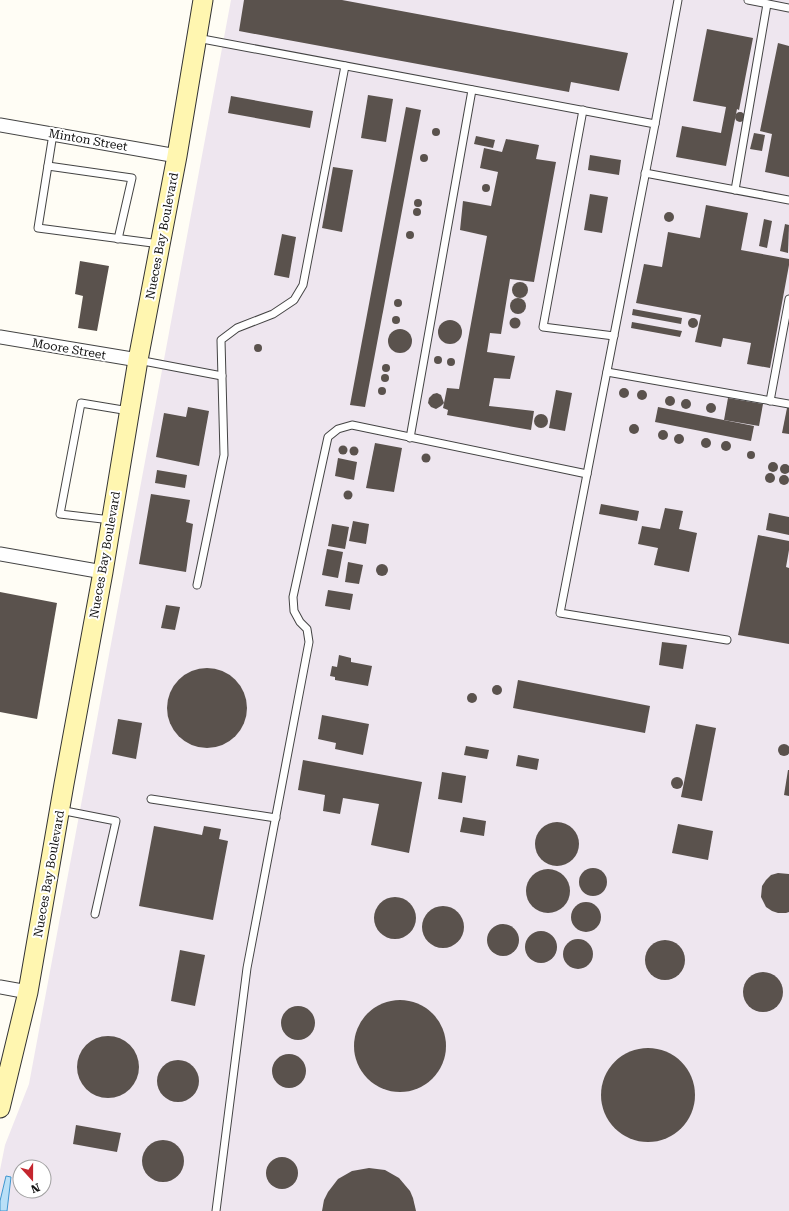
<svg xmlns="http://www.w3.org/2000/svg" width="789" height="1211" font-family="'Roboto Serif',serif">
  <rect width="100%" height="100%" fill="#fffdf5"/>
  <path fill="#eee6ef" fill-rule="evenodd" d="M231 0H789V1211H0V1170L5 1145 29 1084ZM20 1167H44V1191H20Z"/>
  <path fill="#b9e0f7" stroke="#3f96cf" d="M6 1176 11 1177 7 1211H0V1201Z"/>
  <g fill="#5a524d">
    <path d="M244 0H342L628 53 619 91 571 82 569 92 239 31Z"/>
    <path d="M707 29 753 38 739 110 737 109 726 166 676 157 682 126 721 133 726 107 693 101Z"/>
    <path d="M778 43 789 46V177L765 172 772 134 760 131Z"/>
    <path d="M368 95 393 99 386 142 361 138Z"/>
    <path d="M231 96 313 111 310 128 228 113Z"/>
    <path d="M406 107 421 110 365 407 350 405Z"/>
    <circle cx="740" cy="117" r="5"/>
    <circle cx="436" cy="132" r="4"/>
    <path d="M754 133 765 135 762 151 750 149Z"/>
    <path d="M476 136 495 140 493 148 474 144Z"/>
    <path d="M506 139 539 145 536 159 556 162 534 282 510 279 501 334 490 333 487 352 515 356 510 379 494 378 489 406 534 411 531 430 447 415 448 410 443 408 444 403 441 406 436 409 431 407 428 403 429 398 433 394 437 393 441 395 444 403 447 388 459 389 487 236 460 230 463 201 491 206 498 172 480 168 484 148 502 152Z"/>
    <circle cx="424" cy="158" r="4"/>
    <path d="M590 155 621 160 619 175 588 170Z"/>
    <path d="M333 167 353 170 342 232 322 228Z"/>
    <circle cx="486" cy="188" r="4"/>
    <path d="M590 194 608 197 602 233 584 230Z"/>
    <circle cx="418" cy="203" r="4"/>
    <path d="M706 205 748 213 741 250 789 259V265L770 368 747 364 751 343 723 338 721 347 695 342 701 315 636 303 644 264 662 267 668 232 700 238Z"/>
    <circle cx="417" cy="212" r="4"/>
    <circle cx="669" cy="217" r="5"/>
    <path d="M764 219 772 221 767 248 759 246Z"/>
    <path d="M785 224 789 225 788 253 780 251Z"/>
    <circle cx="410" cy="235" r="4"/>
    <path d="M282 234 296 237 289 278 274 275Z"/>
    <path d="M80 261 109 266 97 331 78 328 83 296 75 294Z"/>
    <circle cx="520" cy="290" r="8"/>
    <circle cx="518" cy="306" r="8"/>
    <circle cx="398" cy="303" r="4"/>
    <path d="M633 309 682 318 681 324 632 315Z"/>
    <circle cx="396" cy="320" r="4"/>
    <circle cx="515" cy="323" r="5.5"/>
    <circle cx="693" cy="323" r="5"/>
    <circle cx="450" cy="332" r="12"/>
    <path d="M632 322 682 331 680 337 631 328Z"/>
    <circle cx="400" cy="341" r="12"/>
    <circle cx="258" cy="348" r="4"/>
    <circle cx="438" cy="360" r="4"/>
    <circle cx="451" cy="362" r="4"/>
    <circle cx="386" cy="368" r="4"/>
    <circle cx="385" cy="378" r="4"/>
    <circle cx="382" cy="391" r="4"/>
    <circle cx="624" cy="393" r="5"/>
    <circle cx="642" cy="395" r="5"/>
    <path d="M556 390 572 393 565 431 549 428Z"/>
    <circle cx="670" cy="401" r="5"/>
    <path d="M728 398 763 404 759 426 724 420Z"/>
    <circle cx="686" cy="404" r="5"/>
    <circle cx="711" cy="408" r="5"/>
    <path d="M188 407 209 411 199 466 156 457 164 413 186 417Z"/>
    <path d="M658 407 754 426 751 441 655 422Z"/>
    <path d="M787 408H789V434L782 433Z"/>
    <circle cx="541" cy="421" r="7"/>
    <circle cx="634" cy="429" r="5"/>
    <circle cx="663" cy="435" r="5"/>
    <circle cx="679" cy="439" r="5"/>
    <circle cx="706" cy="443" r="5"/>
    <circle cx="726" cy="446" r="5"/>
    <path d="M375 443 402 448 394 492 366 488Z"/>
    <circle cx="343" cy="450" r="4.5"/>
    <circle cx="354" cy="451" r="4.5"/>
    <circle cx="751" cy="455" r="4"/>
    <circle cx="426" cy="458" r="4.5"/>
    <path d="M338 458 357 462 354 480 335 476Z"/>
    <circle cx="773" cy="467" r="5"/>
    <circle cx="785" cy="469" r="5"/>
    <path d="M157 470 187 475 185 488 155 483Z"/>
    <circle cx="770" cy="478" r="5"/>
    <circle cx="784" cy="480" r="5"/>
    <circle cx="348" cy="495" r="4.5"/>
    <path d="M151 494 190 500 186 522 193 524 186 572 139 564Z"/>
    <path d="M601 504 639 511 637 521 599 514Z"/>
    <path d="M665 508 683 511 679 529 697 533 689 572 654 565 658 548 638 544 642 526 660 529Z"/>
    <path d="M769 513 789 517V535L766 530Z"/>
    <path d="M353 521 369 524 366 544 349 541Z"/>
    <path d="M332 524 349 527 345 549 328 546Z"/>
    <path d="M758 535 789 541V550L786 567 789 568V644L738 635Z"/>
    <path d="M327 549 343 552 338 578 322 575Z"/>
    <path d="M348 562 363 565 359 584 345 582Z"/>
    <circle cx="382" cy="570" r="6"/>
    <path d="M328 590 353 594 350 610 325 606Z"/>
    <path d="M0 592 57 603 37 719 0 712Z"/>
    <path d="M166 605 180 607 175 630 161 628Z"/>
    <path d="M662 642 687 645 683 669 659 665Z"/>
    <path d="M339 655 351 658V662L372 666 368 686 335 680V677L330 676 332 666 337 667Z"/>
    <circle cx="207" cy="708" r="40"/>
    <path d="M518 680 650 706 645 733 513 708Z"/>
    <circle cx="497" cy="690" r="5"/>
    <circle cx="472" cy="698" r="5"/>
    <path d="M322 715 369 724 363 755 335 749 336 743 318 739Z"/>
    <path d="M118 719 142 723 136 759 112 754Z"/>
    <path d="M696 724 716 728 702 801 681 797Z"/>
    <circle cx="784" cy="750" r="6"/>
    <path d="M466 746 489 750 487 759 464 755Z"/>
    <path d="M518 755 539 759 537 770 516 766Z"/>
    <path d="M303 760 422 782 409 853 371 845 379 804 343 798 340 814 323 811 325 795 298 790Z"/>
    <path d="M788 770H789V796L784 795Z"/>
    <path d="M442 772 466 776 462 803 438 799Z"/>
    <circle cx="677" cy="783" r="6"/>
    <path d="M463 817 486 821 484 836 460 832Z"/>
    <circle cx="557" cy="844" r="22"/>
    <path d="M678 824 713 831 708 860 672 853Z"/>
    <path d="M154 826 202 835 204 826 221 829 219 839 228 841 213 920 139 906Z"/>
    <circle cx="593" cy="882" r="14"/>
    <circle cx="548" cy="891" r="22"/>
    <path d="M778 873 789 874V912L786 913H778L772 911 766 907 761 897 762 886 766 880 771 875Z"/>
    <circle cx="395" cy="918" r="21"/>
    <circle cx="586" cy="917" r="15"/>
    <circle cx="443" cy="927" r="21"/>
    <circle cx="503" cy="940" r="16"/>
    <circle cx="541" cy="947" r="16"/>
    <circle cx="578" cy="954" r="15"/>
    <circle cx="665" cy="960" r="20"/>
    <path d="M180 950 205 955 195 1006 171 1001Z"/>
    <circle cx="763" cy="992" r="20"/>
    <circle cx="400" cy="1046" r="46"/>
    <circle cx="298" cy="1023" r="17"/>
    <circle cx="108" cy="1067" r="31"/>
    <circle cx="648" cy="1095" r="47"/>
    <circle cx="289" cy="1071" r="17"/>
    <circle cx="178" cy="1081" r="21"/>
    <path d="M76 1125 121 1133 117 1152 73 1144Z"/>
    <circle cx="163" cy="1161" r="21"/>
    <circle cx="282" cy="1173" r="16"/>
    <path d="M369 1168 385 1170 399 1178 410 1191 413 1198 416 1211H322L324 1200 328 1192 338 1179 352 1171Z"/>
  </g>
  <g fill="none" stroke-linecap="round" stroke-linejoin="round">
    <defs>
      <g id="lane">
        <path d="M748 0 789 8"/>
        <path d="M197 38 655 124 560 613 727 640"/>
        <path d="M583 110 543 327 614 336"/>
        <path d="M655 124 678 0"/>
        <path d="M53 134 38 228 160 244"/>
        <path d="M48 166 132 178 118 239"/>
        <path d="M645 173 789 200"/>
        <path d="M735 190 767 4"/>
        <path d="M138 360 222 376"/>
        <path d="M607 372 789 404"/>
        <path d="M770 401 789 299"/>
        <path d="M410 438 472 90"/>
        <path d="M111 520 60 514 81 403 129 411"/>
        <path d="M197 585 224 455 221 340 237 328 273 314 294 300 303 285 345 66"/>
        <path d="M151 799 276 818"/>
        <path d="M60 810 116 821 95 914"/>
        <path d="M216 1211 247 968 309 642 307 629 300 622 294 611 293 597 328 437 338 429 352 425 587 474"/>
      </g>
      <g id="street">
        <path d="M0 125 177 156"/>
        <path d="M0 337 138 360"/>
        <path d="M0 554 103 572"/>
        <path d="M0 987 28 992"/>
      </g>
      <path id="secondary" d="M0 1108 28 992 64 784 103 572 138 360 177 156 203 0"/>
    </defs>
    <use href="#lane" stroke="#444" stroke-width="9"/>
    <use href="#street" stroke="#444" stroke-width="15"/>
    <use href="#secondary" stroke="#333" stroke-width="21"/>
    <use href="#lane" stroke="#fff" stroke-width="7"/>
    <use href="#street" stroke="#fff" stroke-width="13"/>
    <use href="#secondary" stroke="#fff6b0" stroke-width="19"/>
  </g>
  <g text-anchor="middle" stroke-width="4" stroke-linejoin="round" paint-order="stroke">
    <g font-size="12" fill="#111" stroke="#fff">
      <text transform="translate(88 140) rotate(10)" y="4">Minton Street</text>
      <text transform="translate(162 236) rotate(-79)" y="4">Nueces Bay Boulevard</text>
      <text transform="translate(69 349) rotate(10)" y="4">Moore Street</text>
      <text transform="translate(105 555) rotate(-80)" y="4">Nueces Bay Boulevard</text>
      <text transform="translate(49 874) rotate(-80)" y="4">Nueces Bay Boulevard</text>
    </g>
  </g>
  <g transform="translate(32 1179) rotate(159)"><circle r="19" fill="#ffffff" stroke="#a0a0a0"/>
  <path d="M0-3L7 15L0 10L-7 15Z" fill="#c4262e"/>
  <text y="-6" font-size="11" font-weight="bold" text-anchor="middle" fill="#111111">N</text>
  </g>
</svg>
